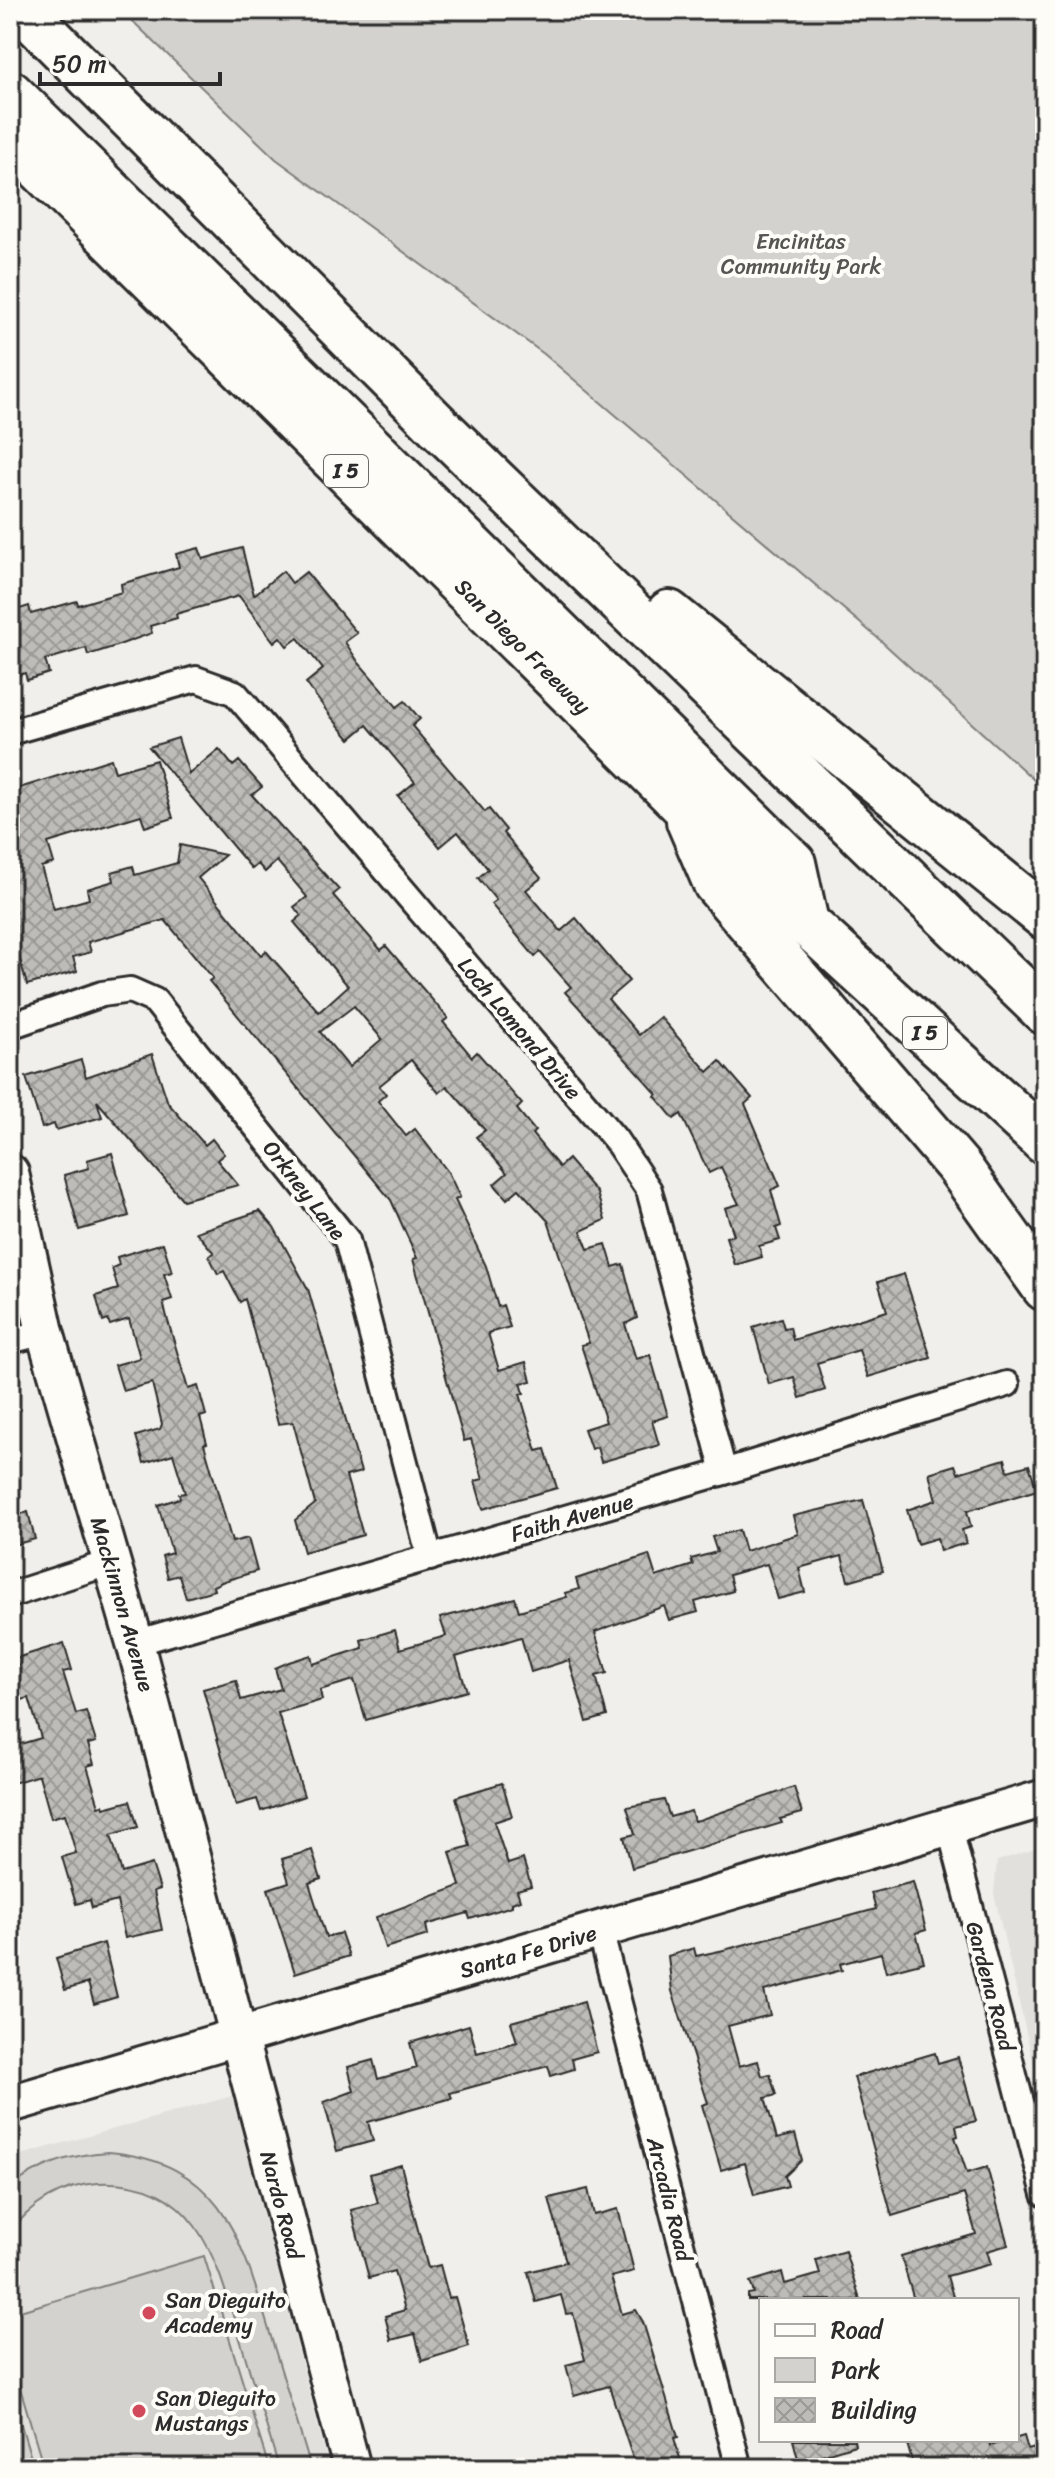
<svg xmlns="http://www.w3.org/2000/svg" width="1055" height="2478" font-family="Sriracha,sans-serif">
  <defs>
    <pattern id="building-cross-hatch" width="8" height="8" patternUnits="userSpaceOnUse" patternTransform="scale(2)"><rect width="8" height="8" fill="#bdbcb8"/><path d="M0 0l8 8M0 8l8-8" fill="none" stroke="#9a9996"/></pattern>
  </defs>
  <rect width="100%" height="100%" fill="#f0efeb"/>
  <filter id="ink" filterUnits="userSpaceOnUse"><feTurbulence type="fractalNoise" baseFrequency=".0125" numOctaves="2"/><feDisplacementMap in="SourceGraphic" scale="16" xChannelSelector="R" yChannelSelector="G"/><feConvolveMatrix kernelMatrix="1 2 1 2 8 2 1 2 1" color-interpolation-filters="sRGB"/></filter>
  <g filter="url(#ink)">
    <g fill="#e1e0dc">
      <path d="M1045 1846V2114L994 1894 997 1861Z"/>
      <path d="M232 2096 329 2468H10V2158Z"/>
    </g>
    <g fill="#d3d2cf" stroke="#7f7e7d" stroke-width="2">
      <path d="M121 10H1045V790L880 640 544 354 276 159Z"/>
      <path d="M109 2152C220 2162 240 2235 268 2327 282 2374 297 2421 311 2468H279C266 2425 253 2382 240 2339 217 2262 198 2178 98 2183 63 2185 30 2204 10 2233V2188C39 2164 72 2154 109 2152Z"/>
      <path d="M204 2256 269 2468H44L10 2354V2314Z"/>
      <path d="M10 2388 34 2468H10Z"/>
    </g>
    <g fill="url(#building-cross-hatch)" stroke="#2b2b2b" stroke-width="2" fill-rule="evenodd">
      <path d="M199 548 203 559 242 548 254 595 283 571 292 583 306 572 357 633 345 642 359 663 397 707 405 701 420 719 412 726 485 812 489 809 506 830 503 833 541 878 526 890 561 931 576 918 629 981 608 999 639 1035 660 1017 708 1072 720 1061 752 1098 745 1104 780 1186 771 1190 781 1226 776 1228 780 1240 759 1246 762 1257 735 1265 726 1237 734 1235 725 1208 739 1204 721 1167 709 1173 681 1114 674 1119 655 1096 657 1094 565 992 571 987 540 952 535 957 491 904 496 900 478 878 488 869 458 832 440 847 422 825 398 796 415 782 367 725 350 739 332 718 306 683 323 669 298 638 287 646 280 637 274 642 239 596 176 614 177 618 150 626 152 633 116 646 88 655 86 648 45 660 49 673 27 680 25 673 10 678V612L29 606 31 614 77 601 78 605 122 592 121 584 179 567 176 554Z"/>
      <path d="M178 738 189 774 219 749 233 766 239 761 262 787 252 795 339 890 333 895 381 950 386 946 448 1018 443 1022 472 1057 477 1052 522 1104 517 1109 535 1131 532 1134 559 1167 568 1159 597 1193 605 1220 581 1231 588 1249 606 1244 613 1267 623 1264 637 1318 625 1324 636 1359 650 1355 668 1416 652 1421 659 1445 601 1462 597 1447 591 1449 584 1429 606 1422 581 1345 589 1343 548 1221 519 1189 507 1199 494 1184 507 1173 476 1137 485 1130 447 1086 439 1093 411 1060 379 1086 386 1094 378 1101 406 1136 415 1129 448 1172 460 1197 455 1200 486 1266 498 1307 503 1305 510 1327 488 1333 499 1370 526 1362 531 1381 521 1383 524 1393 520 1394 537 1451 545 1449 557 1488 483 1509 475 1481 483 1479 471 1439 464 1441 413 1259 417 1258 391 1200 209 981 213 978 165 920 88 942 91 952 73 957 77 971 27 985 10 924V791L111 759 115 772 156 760 173 818 145 827 141 815 48 843 54 863 41 867 54 909 89 899 87 889 114 881 112 872 133 866 135 875 177 863 180 845 225 855 198 878 261 955 266 951 319 1012 348 986 294 922 301 916 294 907 307 897 277 861 265 872 258 864 252 869 149 747ZM354 1006 382 1039 349 1067 320 1032Z"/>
      <path d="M152 1054 168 1103 205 1145 212 1139 224 1154 217 1160 238 1185 183 1200 97 1101 102 1117 56 1130 54 1124 42 1128 26 1077 81 1060 86 1077Z"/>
      <path d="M112 1153 129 1216 79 1230 64 1175 89 1168 87 1160Z"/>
      <path d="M260 1211 274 1227 308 1289 361 1472 346 1476 363 1535 304 1552 295 1520 315 1504 293 1422 278 1424 245 1299 240 1302 224 1271 218 1274 209 1256 214 1253 196 1232Z"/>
      <path d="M163 1243 172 1272 164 1274 172 1299 163 1302 168 1321 188 1389 198 1386 206 1415 200 1417 207 1443 204 1444 232 1542 248 1538 257 1571 224 1581 213 1586 214 1590 186 1598 179 1575 168 1578 162 1556 172 1553 158 1505 180 1498 179 1494 185 1493 173 1454 144 1463 136 1436 160 1429 162 1424 152 1383 123 1391 115 1365 140 1358 129 1319 110 1325 108 1320 103 1322 96 1296 118 1289 112 1268 119 1265 117 1257Z"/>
      <path d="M904 1274 931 1358 868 1377 859 1350 817 1363 825 1390 800 1398 794 1377 769 1384 753 1327 781 1318 784 1328 790 1327 793 1340 887 1311 878 1282Z"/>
      <path d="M1005 1459 1008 1471 1029 1465 1037 1490 967 1511 971 1527 962 1530 966 1543 940 1551 937 1538 917 1544 907 1510 936 1500 929 1473 955 1465 958 1473Z"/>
      <path d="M863 1500 883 1571 848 1581 842 1556 799 1568 805 1592 778 1599 767 1564 729 1575 733 1591 695 1602 698 1612 669 1620 664 1606 595 1632 607 1673 596 1676 607 1716 587 1722 569 1660 531 1672 521 1637 456 1657 467 1691 366 1720 354 1680 320 1690 322 1700 278 1713 304 1796 261 1811 257 1799 236 1805 203 1689 236 1680 241 1700 281 1689 275 1668 289 1662 311 1655 313 1664 363 1648 361 1640 395 1630 400 1649 446 1636 440 1618 515 1598 519 1611 567 1597 565 1593 579 1589 576 1579 649 1555 656 1577 693 1565 691 1559 717 1552 712 1537 739 1530 745 1551 798 1534 793 1516Z"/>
      <path d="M28 1512 35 1539 10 1546V1517Z"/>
      <path d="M64 1643 72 1670 63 1672 76 1714 86 1711 96 1742 88 1744 94 1764 87 1766 99 1806 103 1805 104 1808 130 1801 138 1827 111 1835 122 1873 152 1864 160 1889 154 1891 162 1930 125 1938 117 1901 92 1908 90 1900 76 1904 62 1857 76 1853 65 1814 51 1818 39 1775 10 1784V1747L41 1738 29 1698 14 1702 10 1668 18 1666 16 1658Z"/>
      <path d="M502 1783 512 1816 494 1822 508 1864 523 1859 531 1886 517 1890 520 1900 512 1903V1906L470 1919 468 1913 426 1925 428 1935 385 1948 376 1917 460 1886 450 1852 470 1846 456 1797Z"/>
      <path d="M794 1787 802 1813 780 1819 782 1823 632 1868 624 1837 635 1834 627 1807 664 1800 670 1817 691 1811 694 1821 699 1820Z"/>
      <path d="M312 1850 321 1879 309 1883 326 1937 341 1933 349 1956 295 1973 268 1889 289 1882 282 1859Z"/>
      <path d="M913 1882 926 1930 916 1933 924 1962 886 1972 881 1953 840 1964 842 1970 764 1991 770 2015 728 2026 739 2066 758 2061 762 2076 770 2074 776 2095 765 2098 777 2139 795 2134 802 2160 785 2176 788 2186 754 2195 745 2163 721 2170 702 2105 708 2103 672 1991 668 1956 694 1948 696 1956 724 1950 876 1909 871 1893Z"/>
      <path d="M104 1943 117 1997 94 2004 88 1983 65 1990 56 1958Z"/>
      <path d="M584 2002 597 2052 572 2059 574 2069 551 2076 548 2066 450 2093 452 2098 368 2122 373 2141 337 2151 324 2102 354 2091 348 2067 373 2060 378 2079 417 2068 410 2043 469 2025 477 2053 517 2042 511 2022Z"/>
      <path d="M935 2053 938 2063 958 2057 976 2121 956 2126 958 2136 955 2137 967 2173 987 2167 1008 2245 987 2251 991 2264 947 2276 954 2300H914L901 2256 976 2234 964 2194 892 2216 854 2077Z"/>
      <path d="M401 2165 428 2268 440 2265 449 2298 455 2297 469 2346 422 2361 415 2334 391 2340 385 2316 405 2310 394 2271 369 2278 351 2210 378 2203 370 2174Z"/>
      <path d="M588 2189 594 2215 618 2209 634 2271 611 2277 622 2314 636 2310 643 2322 678 2437 674 2438 683 2468H636L609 2386 574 2396 566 2365 585 2360 573 2313 566 2314 561 2295 536 2302 528 2272 566 2262 549 2198Z"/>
      <path d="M845 2251 860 2300H748V2294L754 2293 750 2282 782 2272 785 2284 820 2274 816 2260Z"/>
      <path d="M1024 2436 1028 2450 1045 2445V2468H914L906 2440H990V2446Z"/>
      <path d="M793 2440H854L855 2445 799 2462Z"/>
    </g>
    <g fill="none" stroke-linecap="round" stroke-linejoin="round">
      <defs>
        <g id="street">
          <path d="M10 732 196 679 235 693 615 1139 649 1190 724 1472"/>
          <path d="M10 1026 102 994 130 990 155 1001 347 1240 430 1558"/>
          <path d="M10 1341 45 1332"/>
          <path d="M10 1595 112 1562"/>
          <path d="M135 1643 724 1472 1007 1384"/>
          <path d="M949 1825 1045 2194"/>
          <path d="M600 1930 739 2468"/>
        </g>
        <g id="secondary">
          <path d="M10 1173 45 1332 135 1643 352 2468"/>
          <path d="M10 2104 1045 1798"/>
        </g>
        <g id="highway">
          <path d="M23 10 440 428 1045 1012"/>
          <path d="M10 93 793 863 806 923"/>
          <path d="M10 139 682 804 806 923 1045 1142"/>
          <path d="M669 613 1045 917"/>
          <path d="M689 821 716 884 959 1167 1045 1288"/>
        </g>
      </defs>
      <use href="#street" stroke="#2b2b2b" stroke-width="30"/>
      <use href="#secondary" stroke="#2b2b2b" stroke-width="42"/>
      <use href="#highway" stroke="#2b2b2b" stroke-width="50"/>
      <use href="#street" stroke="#fdfcf7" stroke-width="24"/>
      <use href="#secondary" stroke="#fdfcf7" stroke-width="36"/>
      <use href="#highway" stroke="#fdfcf7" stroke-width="44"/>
    </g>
  </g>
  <g fill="#d1495b" stroke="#fdfcf7" stroke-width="3">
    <circle cx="149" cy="2313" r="8"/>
    <circle cx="139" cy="2411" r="8"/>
  </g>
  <g text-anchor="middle" stroke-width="8" stroke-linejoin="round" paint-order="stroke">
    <g fill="#fdfcf7" stroke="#6a6a68" stroke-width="2">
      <rect x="324" y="455" width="44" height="32" rx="6"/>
      <rect x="903" y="1017" width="44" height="32" rx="6"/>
    </g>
    <g font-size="20" font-weight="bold" fill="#2b2b2b">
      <text x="346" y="478">I 5</text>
      <text x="925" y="1040">I 5</text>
    </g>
    <g font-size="22" fill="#555554" stroke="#fdfcf7">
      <text x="801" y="249">Encinitas<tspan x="801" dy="25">Community Park</tspan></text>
    </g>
    <g font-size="22" fill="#2b2b2b" stroke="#fdfcf7">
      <text transform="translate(523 646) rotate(45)" y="8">San Diego Freeway</text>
      <text transform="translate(520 1028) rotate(50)" y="8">Loch Lomond Drive</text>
      <text transform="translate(305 1190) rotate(52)" y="8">Orkney Lane</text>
      <text transform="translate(572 1517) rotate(-16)" y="8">Faith Avenue</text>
      <text transform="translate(123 1604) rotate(74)" y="8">Mackinnon Avenue</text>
      <text transform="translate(528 1951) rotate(-16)" y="8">Santa Fe Drive</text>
      <text transform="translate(991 1986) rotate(75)" y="8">Gardena Road</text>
      <text transform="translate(670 2199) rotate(76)" y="8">Arcadia Road</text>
      <text transform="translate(282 2205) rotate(75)" y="8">Nardo Road</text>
    </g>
    <g font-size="22" fill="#2b2b2b" stroke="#fdfcf7" text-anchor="start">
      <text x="165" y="2308">San Dieguito<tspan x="165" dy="25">Academy</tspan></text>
      <text x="155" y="2406">San Dieguito<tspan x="155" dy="25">Mustangs</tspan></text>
    </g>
  </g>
  <rect width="1055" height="2478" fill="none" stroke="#fdfcf7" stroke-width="40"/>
  <rect x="20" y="20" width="1015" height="2438" fill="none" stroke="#2b2b2b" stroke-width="3" filter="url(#ink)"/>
  <rect x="759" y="2298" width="260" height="144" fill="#fdfcf7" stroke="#a9a8a5" stroke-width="2"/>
  <rect x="775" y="2324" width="40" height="12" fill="#fdfcf7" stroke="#a9a8a5" stroke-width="2"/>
  <text x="831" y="2338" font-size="24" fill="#2b2b2b">Road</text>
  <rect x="775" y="2358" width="40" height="24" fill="#d3d2cf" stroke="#a9a8a5" stroke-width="2"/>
  <text x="831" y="2378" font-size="24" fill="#2b2b2b">Park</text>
  <rect x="775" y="2398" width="40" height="24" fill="url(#building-cross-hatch)" stroke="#a9a8a5" stroke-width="2"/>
  <text x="831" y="2418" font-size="24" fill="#2b2b2b">Building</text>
  <path d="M40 72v12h180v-12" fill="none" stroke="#2b2b2b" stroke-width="4"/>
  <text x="52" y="72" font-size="24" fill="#2b2b2b" stroke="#fdfcf7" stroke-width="6" paint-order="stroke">50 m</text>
</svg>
